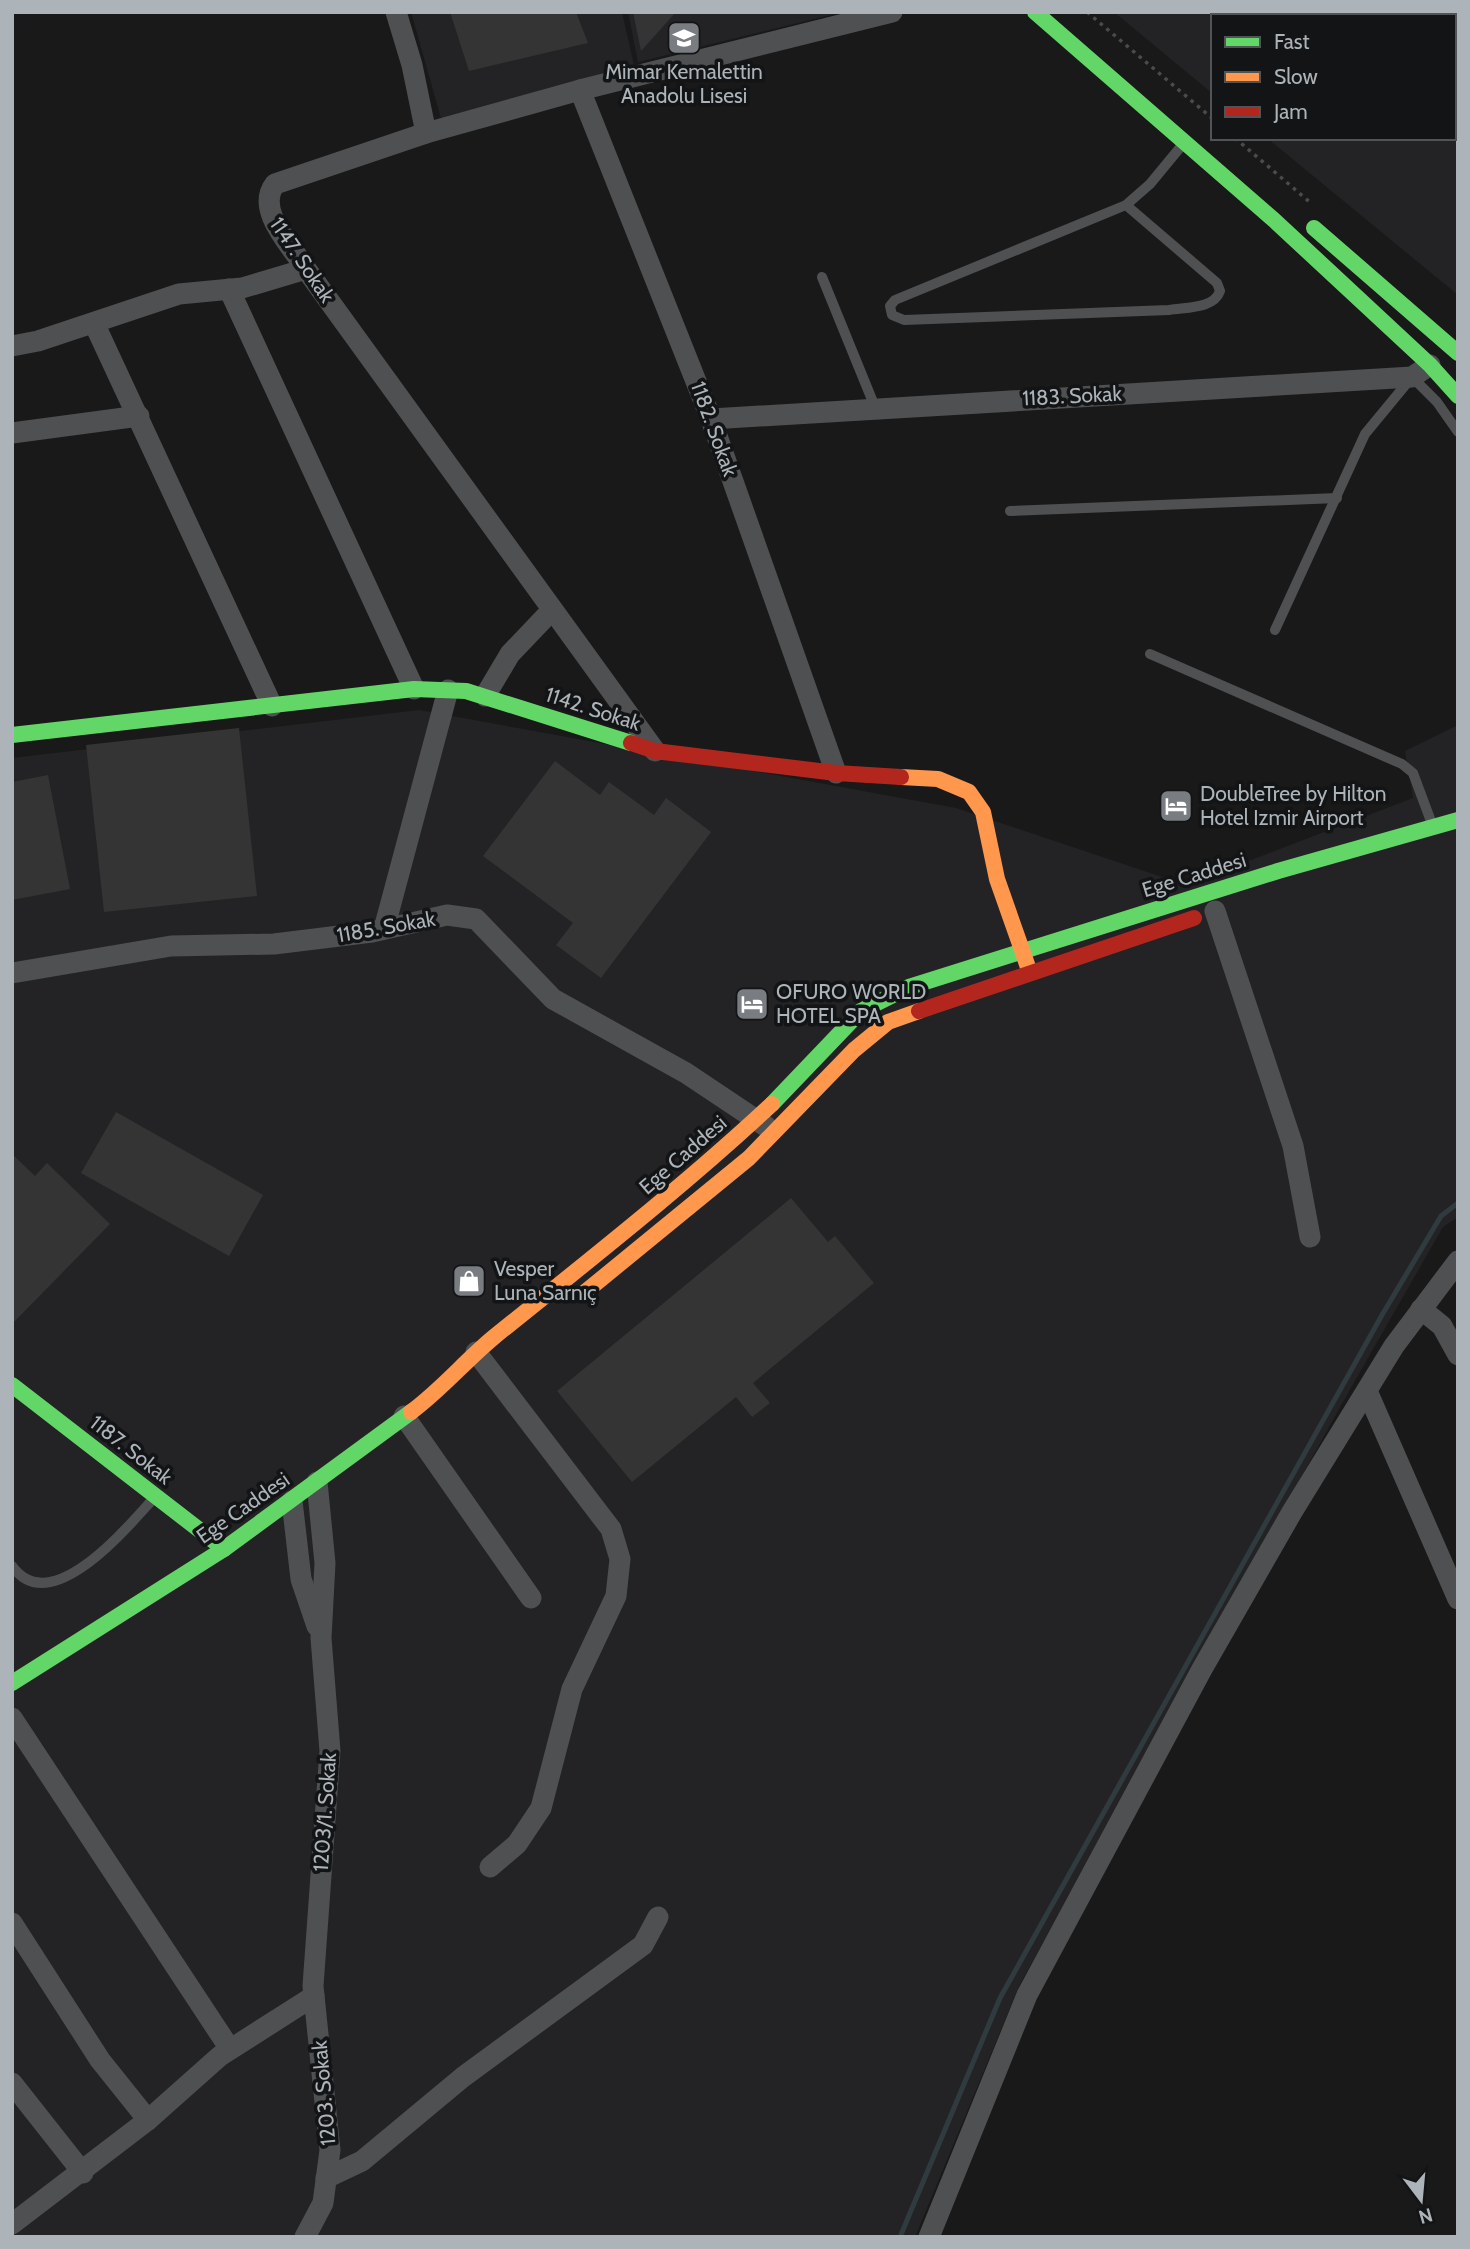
<svg xmlns="http://www.w3.org/2000/svg" width="1470" height="2249" font-family="Cabin,sans-serif">
  <rect width="100%" height="100%" fill="#191919"/>
  <g fill="#232325">
    <path d="M411 12H622L634 65 442 122Z"/>
    <path d="M628 12H834V14L638 62Z"/>
    <path d="M1114 12H1458V295L1267 138H1454V16H1213V94Z"/>
    <path d="M419 710 956 808 1186 885 1413 798 1405 751 1458 725V1217L1443 1227 1348 1393 1020 1984 915 2237H12V758Z"/>
  </g>
  <g fill="none" stroke-linecap="round" stroke-linejoin="round">
    <path stroke="#303b3f" stroke-width="5" d="M900 2237 1000 1998 1382 1315 1441 1216 1458 1203"/>
  </g>
  <g fill="#343434">
    <path d="M450 12H576L588 43 469 71Z"/>
    <path d="M633 12H676L641 51Z"/>
    <path d="M239 728 257 896 104 912 86 745Z"/>
    <path d="M555 761 600 795 609 782 654 815 666 798 711 832 601 978 556 945 573 923 483 856Z"/>
    <path d="M48 775 70 889 12 900V782Z"/>
    <path d="M116 1112 263 1195 229 1256 81 1173Z"/>
    <path d="M12 1154 35 1176 47 1163 110 1224 12 1324Z"/>
    <path d="M791 1198 828 1242 835 1236 874 1283 753 1383 770 1403 752 1417 736 1397 632 1482 557 1391Z"/>
  </g>
  <g fill="none" stroke-linecap="round" stroke-linejoin="round">
    <g stroke="#494b4d" stroke-width="3.5" stroke-dasharray="3.5 5" stroke-linecap="butt">
      <path d="M1087 12 1213 119"/>
      <path d="M1235 138 1312 204"/>
    </g>
    <g stroke="#4e5052" stroke-width="10">
      <path d="M1126 205 1217 283 1220 291C1214 309 1186 307 1169 310L904 320 892 315 890 306 895 300 1126 205 1150 184 1183 144"/>
      <path d="M822 277 875 407"/>
      <path d="M1010 511 1337 498"/>
      <path d="M1275 630 1365 434 1412 377 1437 402 1458 432"/>
      <path d="M1150 654 1402 764 1413 773 1432 824"/>
      <path d="M12 1566C51 1621 128 1526 154 1498"/>
    </g>
    <g stroke="#4e5052" stroke-width="21">
      <path d="M396 12 412 65 426 133"/>
      <path d="M580 90 711 419 836 773"/>
      <path d="M229 289 414 689"/>
      <path d="M94 323 272 706"/>
      <path d="M12 346 38 341 179 294 242 288 306 269"/>
      <path d="M711 419 1412 377 1430 365"/>
      <path d="M12 433 139 416"/>
      <path d="M485 696 510 654 551 611"/>
      <path d="M655 751 306 269C291 245 255 210 275 184L426 133 580 90 892 12"/>
      <path d="M1215 911 1293 1146 1310 1237"/>
      <path d="M384 929 448 690"/>
      <path d="M12 973 171 946 274 944 372 932 447 915 476 919 553 999 686 1073 767 1127"/>
      <path d="M1421 1309 1442 1326 1458 1355"/>
      <path d="M476 1352 611 1529 620 1559 616 1596 572 1689 541 1808 517 1844 490 1867"/>
      <path d="M1367 1391 1458 1599"/>
      <path d="M404 1416 531 1598"/>
      <path d="M292 1501 301 1579 317 1626"/>
      <path d="M12 1718 230 2049"/>
      <path d="M12 1923 100 2060 148 2120"/>
      <path d="M12 2083 83 2173"/>
      <path d="M326 2178 362 2161 463 2077 643 1945 658 1917"/>
      <path d="M12 2224 148 2120 220 2056 314 1996"/>
      <path d="M305 2237 323 2203 330 2150 313 1986 330 1751 321 1638 325 1563 317 1482"/>
      <path d="M929 2237 1027 1995 1202 1669 1292 1512 1394 1346 1458 1261"/>
    </g>
    <g stroke="#63d668" stroke-width="16">
      <path d="M1035 12 1274 220 1430 365 1458 396"/>
      <path d="M1314 228 1458 353"/>
      <path d="M12 735 414 689 466 691 631 743"/>
      <path d="M772 1104 861 1011 909 987 1278 871 1458 820"/>
      <path d="M12 1385 224 1549"/>
      <path d="M12 1683 224 1549 411 1412"/>
    </g>
    <g stroke="#ff974d" stroke-width="16">
      <path d="M901 777 938 779 969 792 983 812 997 879 1029 970"/>
      <path d="M584 1293 749 1158 854 1050 888 1022 919 1011"/>
      <path d="M411 1412C441 1390 465 1361 494 1337 588 1261 683 1187 772 1104"/>
    </g>
    <g stroke="#b3261e" stroke-width="16">
      <path d="M631 743 655 751 836 773 901 777"/>
      <path d="M919 1011 1194 918"/>
    </g>
  </g>
  <defs>
    <symbol id="school-square" viewBox="-11 -11 22 22"><rect x="-9" y="-9" width="18" height="18" rx="4" fill="#797d81" stroke="#131415"/><path d="M0-5L7-2L0 1L-7-2ZM-4 1L0 2.5L4 1V4Q0 6-4 4Z" fill="#fff"/></symbol>
    <symbol id="hotel-square" viewBox="-11 -11 22 22"><rect x="-9" y="-9" width="18" height="18" rx="4" fill="#797d81" stroke="#131415"/><path d="M-6-4.5h1.5V1H6V5H4.5V3h-9V5H-6ZM-4 0a1.8 1.8 0 1 1 3.6 0ZM.5 0V-2.5h3Q6-2.5 6 0Z" fill="#fff"/></symbol>
    <symbol id="shop-square" viewBox="-11 -11 22 22"><rect x="-9" y="-9" width="18" height="18" rx="4" fill="#797d81" stroke="#131415"/><path d="M-5-2.5h2.3a2.7 3.5 0 0 1 5.4 0H5L5.5 6h-11ZM-1.5-2.5h3a1.5 2.3 0 0 0-3 0Z" fill="#fff"/></symbol>
  </defs>
  <g fill-rule="evenodd">
    <use href="#school-square" x="665" y="19" width="38" height="38"/>
    <use href="#hotel-square" x="1157" y="787" width="38" height="38"/>
    <use href="#hotel-square" x="733" y="985" width="38" height="38"/>
    <use href="#shop-square" x="450" y="1262" width="38" height="38"/>
  </g>
  <g text-anchor="middle" stroke-width="7" stroke-linejoin="round" paint-order="stroke">
    <g font-size="21" fill="#acb3b9" stroke="#131415" text-anchor="start">
      <text x="684" y="79" text-anchor="middle">Mimar Kemalettin<tspan x="684" dy="24">Anadolu Lisesi</tspan></text>
      <text x="1200" y="801">DoubleTree by Hilton<tspan x="1200" dy="24">Hotel Izmir Airport</tspan></text>
      <text x="776" y="999">OFURO WORLD<tspan x="776" dy="24">HOTEL SPA</tspan></text>
      <text x="494" y="1276">Vesper<tspan x="494" dy="24">Luna Sarnıç</tspan></text>
    </g>
    <g font-size="21" fill="#acb3b9" stroke="#131415">
      <text transform="translate(302 260) rotate(56)" y="7">1147. Sokak</text>
      <text transform="translate(1072 396) rotate(-3)" y="7">1183. Sokak</text>
      <text transform="translate(714 429) rotate(70)" y="7">1182. Sokak</text>
      <text transform="translate(593 709) rotate(18)" y="7">1142. Sokak</text>
      <text transform="translate(1194 875) rotate(-17)" y="7">Ege Caddesi</text>
      <text transform="translate(386 927) rotate(-10)" y="7">1185. Sokak</text>
      <text transform="translate(683 1155) rotate(-41)" y="7">Ege Caddesi</text>
      <text transform="translate(131 1450) rotate(38)" y="7">1187. Sokak</text>
      <text transform="translate(243 1508) rotate(-35)" y="7">Ege Caddesi</text>
      <text transform="translate(325 1812) rotate(-86)" y="7">1203/1. Sokak</text>
      <text transform="translate(324 2093) rotate(-95)" y="7">1203. Sokak</text>
    </g>
  </g>
  <rect width="1470" height="2249" fill="none" stroke="#acb3b9" stroke-width="28"/>
  <rect x="1211" y="14" width="245" height="126" fill="#131415" stroke="#505457" stroke-width="2"/>
  <rect x="1225" y="37" width="35" height="10" fill="#63d668" stroke="#505457" stroke-width="2"/>
  <text x="1274" y="49" font-size="21" fill="#acb3b9">Fast</text>
  <rect x="1225" y="72" width="35" height="10" fill="#ff974d" stroke="#505457" stroke-width="2"/>
  <text x="1274" y="84" font-size="21" fill="#acb3b9">Slow</text>
  <rect x="1225" y="107" width="35" height="10" fill="#b3261e" stroke="#505457" stroke-width="2"/>
  <text x="1274" y="119" font-size="21" fill="#acb3b9">Jam</text>
  <g transform="translate(1421 2200) rotate(164)" stroke="#131415" stroke-width="5" paint-order="stroke">
  <path d="M0-5L12 26L0 18L-12 26Z" fill="#acb3b9"/>
  <text y="-10" font-size="19" font-weight="bold" text-anchor="middle" fill="#acb3b9">N</text>
  </g>
</svg>
